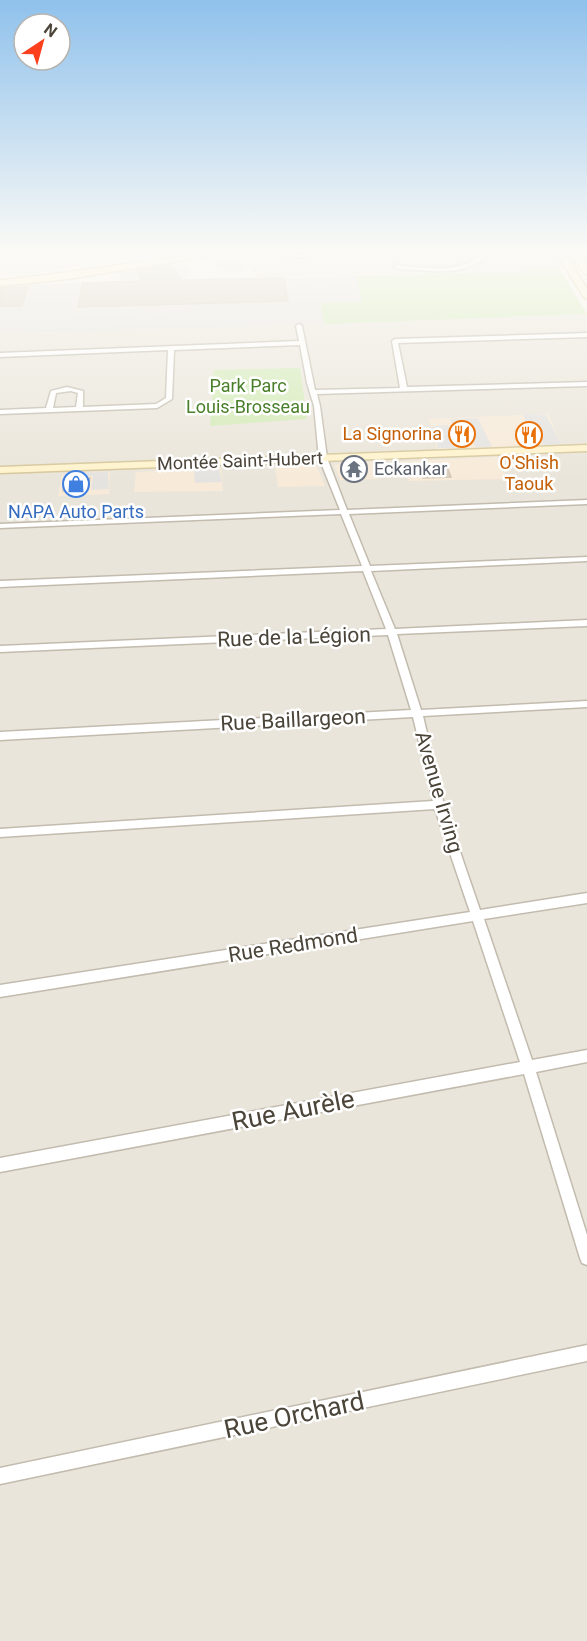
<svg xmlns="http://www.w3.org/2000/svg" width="587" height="1641" font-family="Roboto,sans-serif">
  <rect width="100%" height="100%" fill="#f6f3ec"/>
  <g fill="#eae5da">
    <path d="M0 251H182L99 261 35 273 0 275Z"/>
    <path d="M234 251H587V269L258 277Z"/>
    <path d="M587 314V1641H0V334Z"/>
  </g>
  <g fill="#f7ead8">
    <path d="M548 414 562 445 437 449 429 419Z"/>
    <path d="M497 457 506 479 409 481 402 461Z"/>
    <path d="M373 462 377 479 340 480 334 465Z"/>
    <path d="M316 465 325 486 278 487 275 466Z"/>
    <path d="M221 468 223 491 134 492 136 472Z"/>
    <path d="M110 472 109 494 58 496 62 474Z"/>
  </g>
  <path fill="#e6e2dd" d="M356 276 363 302 320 303 325 324 0 334V285Z"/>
  <g fill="#d2eab5">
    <path d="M560 270 587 314 325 324 320 303 362 302 356 276Z"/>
    <path d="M300 368 307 419 210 426 214 370Z"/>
  </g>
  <g fill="#e5e3e0">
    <path d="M227 259 243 260 246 271 226 272 212 266 208 261Z"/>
    <path d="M184 265 191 274 186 278 122 281 119 271 134 269 138 276 175 271 174 266Z"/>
    <path d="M290 278H315L316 281 351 279 357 299 291 301Z"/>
    <path d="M284 303 285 311 156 315 157 307Z"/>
    <path d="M82 308 129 309 128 315 75 317 76 312 81 311Z"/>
    <path d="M303 314 304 322 98 328 99 321Z"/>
    <path d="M56 323V330L0 332V324Z"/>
    <path d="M523 414 546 415 562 445H543L531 423H526Z"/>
    <path d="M478 418 492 447H475L470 430H454L450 419Z"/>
    <path d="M448 425 455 448H438L430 426Z"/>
    <path d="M219 469 222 482 195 483 194 470Z"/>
    <path d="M108 472 109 489 91 490 93 476 63 477 64 473Z"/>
  </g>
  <g fill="#d8cfc1" stroke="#d3c7b4" stroke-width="1.5">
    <path d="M170 265 181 280 284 278 288 301 78 307 83 283 143 281 136 270Z"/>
    <path d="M28 287 22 306H0V288Z"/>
    <path d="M532 428 538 441H525L519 429Z"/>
    <path d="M446 464 451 477 423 478 418 465Z"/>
    <path d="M90 478 88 490 63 491 65 479Z"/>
  </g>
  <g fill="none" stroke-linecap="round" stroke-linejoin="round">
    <defs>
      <g id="street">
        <path d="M139 251H144L151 264H147Z"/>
        <path d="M278 251H284L298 255 315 251 312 256C299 259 288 258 278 251Z"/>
        <path d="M480 251H486L487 255C468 273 443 273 418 270 410 270 401 270 394 267L397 265C426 268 457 274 481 255Z"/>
        <path d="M299 324 302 326 315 390 400 388 392 341 395 339 587 333V337L398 343 407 387 587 382V386L317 394 320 406 327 458 347 510 587 500V504L349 514 370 566 587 557V561L371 571 395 629 587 620V626L397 634 421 710 587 701V707L423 716 444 805 480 910 587 893V903L484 919 532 1060 587 1050V1062L536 1072 587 1235V1265L582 1263 580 1258 524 1074 0 1172V1158L520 1062 473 921 0 997V985L470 912 435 809 0 837V829L433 801 413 717 0 740V732L411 710 388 635 0 652V646L386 629 363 571 0 587V581L362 566 341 514 0 528V524L340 510 319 458 314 406 307 383 300 345 174 350 172 399 157 408 0 414V410L46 408 51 391 67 387 83 391V407L156 404 166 398 168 350 0 357V353L299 341 296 326ZM71 391 78 393 76 407 53 408 56 393Z"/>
        <path d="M587 1345V1361L0 1484V1468Z"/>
      </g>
      <g id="secondary">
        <path d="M218 251H241L68 279 0 286V280C73 273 145 261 218 251Z"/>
        <path d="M555 251H563L587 289V299L583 296Z"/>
        <path d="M569 251H577L587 266V274H584Z"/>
        <path d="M587 445V451L0 473V467Z"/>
      </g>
    </defs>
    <use href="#street" stroke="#c2bbae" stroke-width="3"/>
    <use href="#secondary" stroke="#d6c79b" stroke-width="3"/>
    <use href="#street" fill="#fff" fill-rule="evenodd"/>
    <use href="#secondary" fill="#fff3cd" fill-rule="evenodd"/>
  </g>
  <linearGradient id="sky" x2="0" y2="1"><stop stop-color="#8fc1ec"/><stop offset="0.52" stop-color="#fbfaf6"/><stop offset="1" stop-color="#fbfaf6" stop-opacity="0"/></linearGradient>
  <rect width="587" height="481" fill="url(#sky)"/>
  <defs>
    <symbol id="restaurant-ring" viewBox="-11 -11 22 22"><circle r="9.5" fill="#fff" stroke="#e8710a" stroke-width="1.5"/><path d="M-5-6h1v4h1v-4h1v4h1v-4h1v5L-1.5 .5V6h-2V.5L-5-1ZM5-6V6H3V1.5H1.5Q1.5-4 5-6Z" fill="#e8710a"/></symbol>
    <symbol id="temple-ring" viewBox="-11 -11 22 22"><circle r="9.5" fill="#fff" stroke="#6b7280" stroke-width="1.5"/><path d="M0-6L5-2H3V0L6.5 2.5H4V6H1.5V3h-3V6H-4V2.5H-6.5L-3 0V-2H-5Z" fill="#6b7280"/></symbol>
    <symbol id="shop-ring" viewBox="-11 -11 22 22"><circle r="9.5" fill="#fff" stroke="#3f7fe0" stroke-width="1.5"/><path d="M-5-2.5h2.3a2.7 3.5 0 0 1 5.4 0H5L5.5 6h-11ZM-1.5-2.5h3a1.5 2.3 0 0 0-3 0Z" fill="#3f7fe0"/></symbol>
  </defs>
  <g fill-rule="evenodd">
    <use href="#restaurant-ring" x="447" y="419" width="30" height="30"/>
    <use href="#restaurant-ring" x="514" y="420" width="30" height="30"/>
    <use href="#temple-ring" x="339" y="454" width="30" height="30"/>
    <use href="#shop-ring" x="61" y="469" width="30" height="30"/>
  </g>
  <g text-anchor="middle" stroke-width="5" stroke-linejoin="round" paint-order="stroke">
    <g font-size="18" fill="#4a7f2a" stroke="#fff">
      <text x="248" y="392">Park Parc<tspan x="248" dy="21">Louis-Brosseau</tspan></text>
    </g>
    <g font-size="18" fill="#c56008" stroke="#fff" text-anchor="end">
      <text x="442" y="440">La Signorina</text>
      <text x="529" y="469" text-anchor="middle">O'Shish<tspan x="529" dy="21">Taouk</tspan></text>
    </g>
    <g font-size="18" fill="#4b4439" stroke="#fff">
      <text transform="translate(240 461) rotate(-2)" y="6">Montée Saint-Hubert</text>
    </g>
    <g font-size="18" fill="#5b616d" stroke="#fff" text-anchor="start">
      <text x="374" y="475">Eckankar</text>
    </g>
    <g font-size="18" fill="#366cbe" stroke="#fff">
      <text x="76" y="518">NAPA Auto Parts</text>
    </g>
    <g font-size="21" fill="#4b4439" stroke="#fff">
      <text transform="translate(294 637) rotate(-2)" y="7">Rue de la Légion</text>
      <text transform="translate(293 720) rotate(-3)" y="7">Rue Baillargeon</text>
      <text transform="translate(439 792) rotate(74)" y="7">Avenue Irving</text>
      <text transform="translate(293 945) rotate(-9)" y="7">Rue Redmond</text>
    </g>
    <g font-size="26" fill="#4b4439" stroke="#fff">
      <text transform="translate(293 1110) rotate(-11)" y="9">Rue Aurèle</text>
      <text transform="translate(294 1415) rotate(-12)" y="9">Rue Orchard</text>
    </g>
  </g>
  <g transform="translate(42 42) rotate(36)"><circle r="28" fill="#ffffff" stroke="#b7b4b0" stroke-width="1.5"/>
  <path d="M0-4.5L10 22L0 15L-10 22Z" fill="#fc3f1d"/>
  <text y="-9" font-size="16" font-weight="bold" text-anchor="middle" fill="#4b4439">N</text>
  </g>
</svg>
